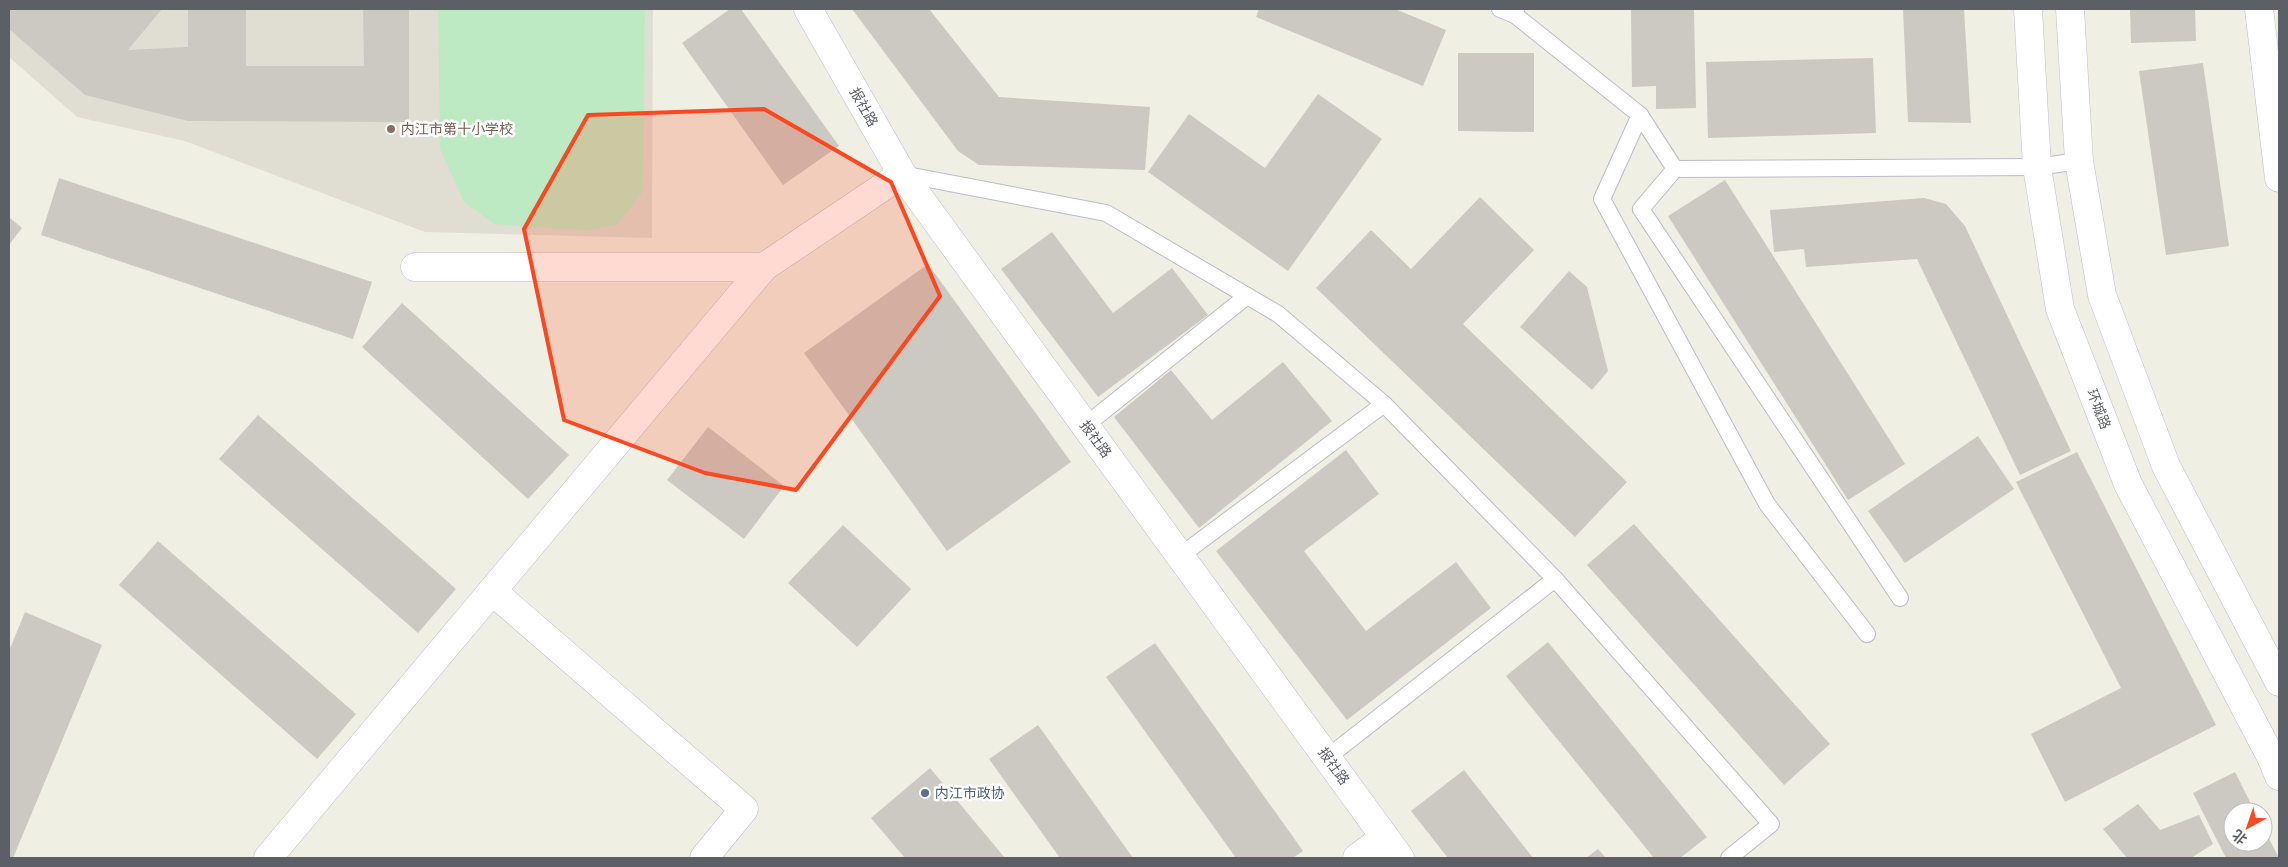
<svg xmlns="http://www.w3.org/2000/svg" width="2288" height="867" font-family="Montserrat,'Noto Sans SC',sans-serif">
  <rect width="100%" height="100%" fill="#f0efe4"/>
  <path fill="#e0ded3" d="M9 9H653L652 238 425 232 185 141 77 117 9 57Z"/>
  <path fill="#beeac3" d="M438 9H645L643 191 618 224 588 231 494 224 464 202 440 149Z"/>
  <g fill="#cbc9c1">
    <path d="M9 9H162L128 50 188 47V9H246V66H364L363 9H409V122L188 121 85 95 9 29Z"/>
    <path d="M730 9H741L839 146 783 185 682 43Z"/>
    <path d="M852 9H929L999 97 1150 107 1145 170 979 165 958 151Z"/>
    <path d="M1259 9H1395L1446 30 1423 86 1256 17Z"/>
    <path d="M1631 9H1694L1696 108 1656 109V86L1632 87Z"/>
    <path d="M1903 9H1964L1971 123 1908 122Z"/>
    <path d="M2130 9H2195L2196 41 2131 43Z"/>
    <path d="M1458 53H1534V132L1458 131Z"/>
    <path d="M1873 58 1876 133 1708 138 1706 62Z"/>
    <path d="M2203 63 2229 246 2166 255 2139 71Z"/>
    <path d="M1318 94 1382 139 1288 271 1148 172 1189 114 1265 168Z"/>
    <path d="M59 178 372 282 353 339 41 235Z"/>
    <path d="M1725 180 1905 464 1848 500 1668 216Z"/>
    <path d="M1480 197 1534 250 1463 324 1627 482 1575 537 1316 288 1371 230 1411 269Z"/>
    <path d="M1924 198 1946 204 1965 226 2071 451 2020 475 1917 259 1806 267 1804 249 1774 252 1770 210Z"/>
    <path d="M9 217 22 228 9 245Z"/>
    <path d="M1052 232 1113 313 1172 268 1208 315 1098 397 1001 269Z"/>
    <path d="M928 264 1071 462 947 551 804 353Z"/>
    <path d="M1569 271 1587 287 1608 371 1592 390 1520 327Z"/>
    <path d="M402 303 569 455 528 499 362 347Z"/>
    <path d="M1283 362 1332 421 1199 528 1114 417 1171 370 1212 420Z"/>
    <path d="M258 415 456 589 418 633 219 459Z"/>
    <path d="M708 427 784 486 744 539 667 480Z"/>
    <path d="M1978 436 2014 489 1905 563 1868 511Z"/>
    <path d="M1346 450 1379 494 1304 551 1366 631 1456 562 1491 608 1347 720 1216 551Z"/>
    <path d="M2077 452 2216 725 2065 802 2031 734 2121 688 2016 482Z"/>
    <path d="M1634 524 1830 744 1784 785 1587 565Z"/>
    <path d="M843 525 911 589 857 647 788 583Z"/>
    <path d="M158 541 356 714 317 759 119 585Z"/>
    <path d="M25 612 102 645 13 858H9V651Z"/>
    <path d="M1548 642 1707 837 1680 858H1654L1506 676Z"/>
    <path d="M1155 643 1303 851 1293 858H1236L1106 677Z"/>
    <path d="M1038 725 1133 858H1060L989 759Z"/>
    <path d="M930 768 1005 858H905L871 818Z"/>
    <path d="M1464 770 1533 858H1448L1411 811Z"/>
    <path d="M2235 772 2255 812H2233V842H2263V827L2279 858H2226L2193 793Z"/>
    <path d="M2138 804 2160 830 2199 815 2213 844 2191 858H2127L2103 829Z"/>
    <path d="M1598 849 1606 858H1586Z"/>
  </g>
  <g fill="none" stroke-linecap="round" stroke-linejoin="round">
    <defs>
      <g id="lane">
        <path d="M1500 9 1515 15 1516 9"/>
        <path d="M1515 15 1640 115 1675 169 2037 167 2079 161"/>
        <path d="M1640 115 1602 199 1767 504 1867 634"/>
        <path d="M1675 169 1641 209 1900 598"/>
        <path d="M902 174 1106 213 1278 314 1384 404 1555 579 1771 824 1729 858"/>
        <path d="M1086 425 1247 296"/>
        <path d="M1180 556 1384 404"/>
        <path d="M1328 757 1555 579"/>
      </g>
      <g id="street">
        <path d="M2259 9 2279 178"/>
        <path d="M492 591 744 809 704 858"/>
      </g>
      <g id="secondary">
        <path d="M808 9 902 174 1400 858"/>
        <path d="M2028 9 2037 167 2060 309 2128 484 2271 757 2279 776"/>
        <path d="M2070 9 2079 161 2102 295 2166 466 2279 682"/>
        <path d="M415 267H764L902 174"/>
        <path d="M268 858 764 267"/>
        <path d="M1357 858 1384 838"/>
      </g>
    </defs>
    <use href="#lane" stroke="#bcbdc4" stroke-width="18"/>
    <use href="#street" stroke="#bcbdc4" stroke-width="29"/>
    <use href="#secondary" stroke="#bdbfc7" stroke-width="29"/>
    <use href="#lane" stroke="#fff" stroke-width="16"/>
    <use href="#street" stroke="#fff" stroke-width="28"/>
    <use href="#secondary" stroke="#fff" stroke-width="28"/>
  </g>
  <path fill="#fb4820" fill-opacity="0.2" stroke="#fb4820" stroke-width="4" stroke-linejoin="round" d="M764 109 891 182 940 296 796 490 705 473 564 420 524 229 588 115Z"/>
  <circle fill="#8d6e63" stroke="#fff" stroke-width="2" cx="391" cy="129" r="5"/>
  <circle fill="#5c6f8a" stroke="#fff" stroke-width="2" cx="925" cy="793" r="5"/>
  <g text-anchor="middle" stroke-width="5" stroke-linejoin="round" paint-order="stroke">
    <g font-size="14" fill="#5c5f66" stroke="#fff">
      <text transform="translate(864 107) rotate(61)" y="5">报社路</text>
      <text transform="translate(2099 409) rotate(69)" y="5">环城路</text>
      <text transform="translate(1096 439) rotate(54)" y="5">报社路</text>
      <text transform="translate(1334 766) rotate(55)" y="5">报社路</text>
    </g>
    <g font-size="14" fill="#785e54" stroke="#fff" text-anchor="start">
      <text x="401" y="134">内江市第十小学校</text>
    </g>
    <g font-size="14" fill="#4e5e75" stroke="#fff" text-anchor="start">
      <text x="935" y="798">内江市政协</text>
    </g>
  </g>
  <rect width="2288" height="867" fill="none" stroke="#5c5f66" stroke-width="20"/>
  <g transform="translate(2248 827) rotate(220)"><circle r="24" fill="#ffffff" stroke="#bebfc2"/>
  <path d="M0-4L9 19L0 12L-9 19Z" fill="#fb4820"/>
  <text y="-8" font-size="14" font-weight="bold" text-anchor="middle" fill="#5c5f66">北</text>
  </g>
</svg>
